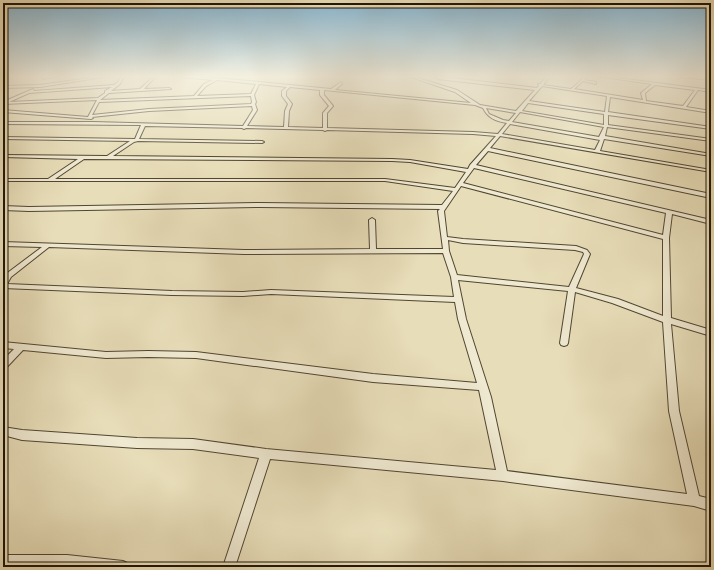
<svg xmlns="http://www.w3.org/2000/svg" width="714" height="570" font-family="'Libre Bodoni',serif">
  <rect width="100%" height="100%" fill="#e7ddb8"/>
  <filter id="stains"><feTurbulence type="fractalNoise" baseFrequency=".005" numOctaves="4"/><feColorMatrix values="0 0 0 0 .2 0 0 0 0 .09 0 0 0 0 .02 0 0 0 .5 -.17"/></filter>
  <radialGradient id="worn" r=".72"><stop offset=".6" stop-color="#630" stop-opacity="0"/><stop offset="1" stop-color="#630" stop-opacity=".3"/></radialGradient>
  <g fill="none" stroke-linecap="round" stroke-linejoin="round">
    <defs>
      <g id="street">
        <path d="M54 76H60L43 79 42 78Z"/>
        <path d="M104 76H110L40 87 3 88V86L40 85Z"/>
        <path d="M122 76H124L120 84 111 91 140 89 154 76H156L144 89 169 88 171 89 109 93 100 100 194 96 204 84 213 80 181 77 180 76 217 78 331 89 341 82 342 84 335 90 471 103 455 92 408 76H411L457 90 480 105 516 111 535 90 438 79 434 76 537 88 539 86 538 84H540L548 76H550L543 85 571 89 576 85 585 76H587L584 80 596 82V84L583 81 574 89 643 100 641 93 652 84 597 76H603L711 90V92L698 90 686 107 711 111V113L610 97 608 112 711 127V129L608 115V125L711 139V141L607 127 605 136 711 154V156L604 139 600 151 711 170V172L500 136 490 148 711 194V198L488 151 476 165 711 220V224L672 214 669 238 671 318 711 330V336L671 324 679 411 699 496 711 499V511L694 506 503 481 270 459 235 567H223L259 458 193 449 137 448 22 440 3 435V427L22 430 137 438 193 439 266 449 496 470 479 390 373 382 196 358 148 357 106 358 23 350 6 368 3 369V360L14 349 3 348V342L106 352 148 351 196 352 373 374 477 383 458 319 455 302 271 294 243 296 172 295 3 288V279L6 274 42 247 3 246V242L244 250 370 249 369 220 372 218 375 220 376 249H443L438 211 440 209 260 207 29 211 3 210V206L29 207 260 203 442 205 453 191 385 181H3V179H48L78 159 3 157V155L107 156 130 141 3 139V137L135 139 141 125 3 124V122H93L243 126 253 110 252 106 149 111 92 117 93 118 91 119 3 112V110L88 117 97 100 3 104V102L33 89 34 91 114 85 118 82ZM217 80 256 84 251 94 197 96 206 86ZM259 84 287 87 282 91V96L288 104 285 111 284 127 247 126 257 110 255 104 256 102 254 95ZM655 85 695 90 683 106 646 101 645 93ZM542 86 607 96 605 112 529 101ZM112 87 105 91V93L98 98 9 102 29 93ZM290 87 320 90V95L329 106 323 113V128L288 127 289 111 292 104 286 96V91ZM324 90 475 105 483 108C488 118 495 121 507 123L498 134 473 132 327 128V113L333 106 324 95ZM251 96 252 102 251 104 149 109 92 115 99 102ZM528 103 604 114V125L522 111ZM486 108 516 113 509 121 503 120 489 114ZM520 112 604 127 599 137 512 122ZM510 124 600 140 595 150 502 134ZM145 126 242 128 244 129 246 128 323 130 325 131 327 130 473 134 496 136 470 165 468 169 410 160 392 159 113 156 134 142 138 141 262 143 264 142 262 141 139 139ZM84 159 392 161 410 162 466 172 455 188 385 179H55ZM474 168 666 213 663 235 463 183ZM461 186 663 239V316L618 299 576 288 590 254 587 250 576 246 463 239 447 237 444 211ZM448 240 463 243 575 250 583 252 584 254 569 287 457 275 449 251ZM49 247 244 254 443 253 451 277 454 297 271 290 243 292 172 291 7 284 11 277ZM458 280 568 291 560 343 561 345 564 346 567 345 568 343 575 292 612 303 663 322 669 411 687 494 507 471 491 397 466 319Z"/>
        <path d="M679 76 711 78V80L680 77Z"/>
        <path d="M3 555H67L123 561 127 563 129 567H3Z"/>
      </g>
    </defs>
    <use href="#street" stroke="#514632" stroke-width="2"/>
    <use href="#street" fill="#efe9d1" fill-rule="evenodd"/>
  </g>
  <linearGradient id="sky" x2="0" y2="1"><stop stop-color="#87b7d3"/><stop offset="0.49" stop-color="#f4f0df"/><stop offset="1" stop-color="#f4f0df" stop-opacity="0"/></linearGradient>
  <rect width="714" height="156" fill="url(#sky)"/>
  <rect width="714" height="570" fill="none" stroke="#e7ddb8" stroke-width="16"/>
  <rect x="4" y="4" width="706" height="562" fill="none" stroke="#1f1405" stroke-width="2"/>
  <rect x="8" y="8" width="698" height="554" fill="none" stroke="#1f1405"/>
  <rect width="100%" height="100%" filter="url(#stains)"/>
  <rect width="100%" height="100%" fill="url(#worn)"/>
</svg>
